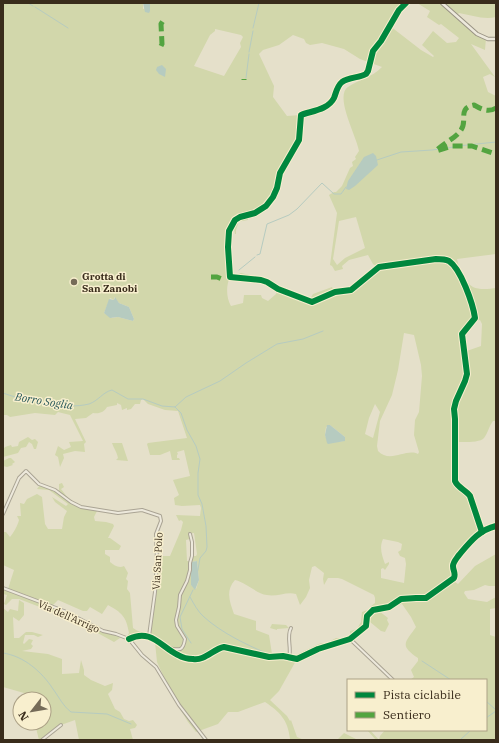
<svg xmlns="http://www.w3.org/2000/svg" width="499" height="743" font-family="'IBM Plex Serif',serif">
  <rect width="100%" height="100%" fill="#e5e0ca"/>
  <g fill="#d2d7ab" fill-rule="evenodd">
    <path d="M3 3H143V9L150 6V3H403L390 26 421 50 433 57 434 56 422 45 433 31 447 43 456 42 459 38 441 24 439 25 427 17 430 11 417 3H496V17C484 20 471 15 459 13L456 16 464 24 486 38 485 50 471 44 495 77 490 74 483 77 488 92 496 96V254L457 259C459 268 464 282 473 287 479 290 489 289 496 288V421H493C489 426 488 433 484 438 480 443 462 442 456 442L455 481 470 496 482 532 472 539 453 565 455 575 452 580 458 584 475 566 496 554V586H489L485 585 474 590 465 591 464 593 468 599 487 602 496 597V608L490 609V635L496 637V740H376L367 730H370L379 740 380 736 385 730H486V680H410L414 677 411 670 418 661V658C399 645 405 643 416 627L411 617 402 604 379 611 388 618 387 620 389 624 385 632 381 631 370 622 353 637 317 649 297 659 279 691 270 700 287 716 290 721 291 720 297 737 304 740H293L290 739C288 720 280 712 265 702L238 712H228L218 724 196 732 188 722 174 699 157 662 155 642 150 638 149 636 155 592 157 556H170L181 530 183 522 181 520 179 521 176 515 200 516 201 508 200 505 182 506 175 505 174 498 179 495 173 480 190 476 184 450 177 452 178 454 177 455V458H179L180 460H172L170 451 160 455H150L147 444 148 443 187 438 178 411 165 410 148 404 143 399 141 400 140 404H135L131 409 127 410V408L122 410 121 405 117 403V405L107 407C104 412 100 414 93 413L86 418 75 419 86 442 84 444 85 452 75 451 63 454 64 458 60 467 58 457 55 455 58 446 64 450 71 447 69 442 83 441 70 415 58 412 55 415 35 413 10 417 7 415H3ZM215 29 241 35 243 37 240 43 241 47 224 76 194 66 210 35 215 31ZM293 35 304 39 306 43 310 45 322 43 344 49 360 59 382 67C371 78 360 79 348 87 334 96 357 137 359 151L355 157 356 159 352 162 353 166 350 168 342 186 336 192H334L329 195 337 213 330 265 332 266 335 271 343 269 342 266 349 260 368 255 373 264 376 266C362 283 356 290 333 289L332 287 313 294 310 299H303L278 289 276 294 268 301 262 298 261 295H244L243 303 231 306C226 298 226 285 230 277L228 235 233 224 235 234H236V230L238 224 237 222 248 220V215C266 210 275 196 279 178L281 179 289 163V158L299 140 301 115 287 116 273 97 274 86 259 54 263 50 279 45ZM356 217 365 248 345 258 337 265 333 259 339 221ZM114 297 119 303 129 307 134 319 133 321 118 317 112 318 104 313 110 298 114 300ZM480 320 482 324 481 346 464 352 462 334 473 321ZM404 333 414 335 421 365 422 376 419 412 415 420 414 435 419 452 418 454C406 448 390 464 378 451L377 446 380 421 392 395 398 370ZM375 404 380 412 373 438 365 434 369 418ZM330 425 345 437 344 441 328 443 325 435 326 427ZM194 533 197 554 196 556H193V554L191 561H187L186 540 190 539 189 534ZM383 539 398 542 402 544 401 550 398 552 400 556 405 558 406 564 404 583 381 578V569L383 568 385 570 389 564V562L385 564C382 555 379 548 383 539ZM197 561 199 580 196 589 191 585 192 562ZM315 566 324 573 323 579 324 585 328 578H338L342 579 374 595 375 598V603L370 607V609L362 612 361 622 357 629 350 631V635L343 638H336L327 643H321L296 655 272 654 269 635 256 630V621L234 614C230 602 225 591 235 580 247 583 257 594 267 595 277 597 287 591 296 594L300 605 306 597 310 588 309 580 312 567Z"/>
    <path d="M241 273 266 279 267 282 234 276Z"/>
    <path d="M28 437 32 440 35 439 38 442 36 449H34L32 444 29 442 26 447 21 448 18 453 3 457V450L5 447 11 445 12 447 18 446 19 442Z"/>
    <path d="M112 443H122L128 461 116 460 118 458C117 452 114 449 112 443Z"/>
    <path d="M9 458H11L15 462 12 464 13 465 7 467 3 466V461Z"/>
    <path d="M62 483 64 487 61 489 71 502 81 507 98 509 94 517 95 521 106 522 113 524 114 526 108 538H110L121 546 119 550H105V554L110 557V562C114 565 119 569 124 566L128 573 126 579 128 581 127 589 130 593 133 628C138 632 144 632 148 636L147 639 134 640 126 638 129 633C126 616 122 613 108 605L102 614 90 607 87 611H83L58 600 51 607 106 633 115 634 119 636 120 638 114 642 94 631 81 627 66 617 19 599H12L6 605 4 604 7 595 3 594 5 588 8 589 14 570 3 565V532H6L10 537C13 534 18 525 19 520L17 516H21L20 503 24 504 27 499 37 494 42 497 45 524 48 529H62L64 517 67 511 55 502 52 497 66 506 68 504 49 490 37 489 40 485 59 492V484Z"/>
    <path d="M19 600 24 603V615L19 621 13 617 14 638H19L26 632H32L43 635 38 637 34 635H25L23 643 24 644 29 639 33 640 31 644 33 646 31 649 22 651 48 654 62 659V674L79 673 81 660 84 670V675L91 680 105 686 113 683 112 690 108 694 115 709 120 712 124 719 129 721 133 720 137 725 135 728 130 729 133 740H79L75 720 61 725 42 740H39L36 728H28V723H44L47 722 49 718 44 710V699H25L24 693 3 687V608L8 612 10 609 18 611Z"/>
    <path d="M272 624 286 625 289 628 277 629V630L270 628Z"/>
    <path d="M344 733 358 740H337Z"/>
  </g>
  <g fill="#b6cbc0">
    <path d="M143 3H150V11L149 13 145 12Z"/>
    <path d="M162 65 166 69 165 77 159 74 156 70 157 67Z"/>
    <path d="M373 153 376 156 378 165 355 186 349 190 346 189 348 181 364 157Z"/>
    <path d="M115 297 119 303 129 307 134 319 133 321 118 317 110 318 104 313 109 299 114 300Z"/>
    <path d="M327 425H330L345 437V441L328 444 327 443 325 435Z"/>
    <path d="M197 561 199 580 195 590 191 585V562Z"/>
  </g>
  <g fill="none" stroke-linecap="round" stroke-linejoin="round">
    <g stroke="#b6cbc0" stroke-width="1">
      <path d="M28 3 33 6"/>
      <path d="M35 7 68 28"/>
      <path d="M253 28 259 3"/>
      <path d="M249 52 253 31"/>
      <path d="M246 78 249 54"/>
      <path d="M458 146 496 142"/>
      <path d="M377 160 401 152 432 150 454 147"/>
      <path d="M257 255 260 254 267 224 289 215 297 209 322 183 334 194H341L346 187"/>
      <path d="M239 270 255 257"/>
      <path d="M3 393C25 401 65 410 89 404 98 401 103 392 112 390L128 399H143L162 406 175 407 186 397 220 381 246 363 277 344 303 339 323 331"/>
      <path d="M175 407 181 413 187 430 196 446 200 459 198 473V495L202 504 206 526 207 547 206 551 200 558 198 570"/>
      <path d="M190 597C194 604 198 612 204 617 222 633 245 644 266 653"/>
      <path d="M191 643 182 629 180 617 193 590"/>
      <path d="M3 653C24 656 42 672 53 689 59 697 63 706 71 712L107 714 131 724"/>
      <path d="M422 661 451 680"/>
      <path d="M486 701 496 710"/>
      <path d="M486 718 496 711"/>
      <path d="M460 740 471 730"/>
    </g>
    <defs>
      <g id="street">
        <path d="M406 3 399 10 381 41 373 51 368 71 366 74C359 78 349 77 342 82 337 86 336 93 334 98 328 110 311 111 301 115L299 140 280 173 277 188 273 197 266 206 255 213 240 217 235 220 229 231 228 247 230 277 261 280 267 282 278 289 312 302 335 292 351 290 379 267 436 259C441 259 445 259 449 261 461 269 473 304 475 318L462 334 467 374 465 381 456 401 454 409 455 419V481C458 488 466 490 470 496L482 532"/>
        <path d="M3 514 19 478 26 471 39 484 55 490 71 502 81 507 118 513 142 510 160 516 161 521 156 534 157 561 155 592 149 636"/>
        <path d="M3 588 64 611 103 631 116 634 129 639 142 655 156 667 179 705 206 740"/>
        <path d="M129 639C151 628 161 647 178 655 183 658 188 659 193 659 205 661 213 649 224 647L269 657 283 656 297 659 318 649 350 639 366 626 367 616 373 610 389 607 401 599 416 598H426L454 578C456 573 453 571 453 566 453 562 457 558 459 555 470 542 479 530 496 526"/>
        <path d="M350 639 393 680"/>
        <path d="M168 648C179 650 183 652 185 639L177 626 176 620 179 607 180 595 187 581 190 570V563L192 556V542L190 534"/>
        <path d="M289 657C292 648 286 637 291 628"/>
        <path d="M42 740 61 725"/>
      </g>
      <path id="secondary" d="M442 3 477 34 488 39H496"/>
    </defs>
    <use href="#street" stroke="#aaa494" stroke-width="4"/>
    <use href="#secondary" stroke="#999384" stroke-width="4.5"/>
    <use href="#street" stroke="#ede9dc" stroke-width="2"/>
    <use href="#secondary" stroke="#ede9dc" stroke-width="2.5"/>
    <g stroke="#53a440" stroke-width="5" stroke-dasharray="10 5" stroke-linecap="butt">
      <path d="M161 46 162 44 161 24 163 21"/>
      <path d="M244 80V79"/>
      <path d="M496 108C488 113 481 109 474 105 457 108 468 120 461 130 455 139 443 143 436 151L452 146H472L496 154"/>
      <path d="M211 277H217L222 279"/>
    </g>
    <defs>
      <g id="cycleway">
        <path d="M406 3 399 10 381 41 373 51 368 71 366 74C359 78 349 77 342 82 337 86 336 93 334 98 328 110 311 111 301 115L299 140 280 173 277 188 273 197 266 206 255 213 240 217 235 220 229 231 228 247 230 277 261 280 267 282 278 289 312 302 335 292 351 290 379 267 436 259C441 259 445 259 449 261 461 269 473 304 475 318L462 334 467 374 465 381 456 401 454 409 455 419V481C458 488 466 490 470 496L482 532"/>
        <path d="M129 639C151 628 161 647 178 655 183 658 188 659 193 659 205 661 213 649 224 647L269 657 283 656 297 659 318 649 350 639 366 626 367 616 373 610 389 607 401 599 416 598H426L454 578C456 573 453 571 453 566 453 562 457 558 459 555 470 542 479 530 496 526"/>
      </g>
    </defs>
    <use href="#cycleway" stroke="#f8efce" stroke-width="8"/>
    <use href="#cycleway" stroke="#00873e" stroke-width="6"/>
  </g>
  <circle fill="#756b58" stroke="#f8efce" stroke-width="1.5" cx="74" cy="282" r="4"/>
  <g text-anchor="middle" stroke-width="3" stroke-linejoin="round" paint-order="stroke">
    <g font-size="10" font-weight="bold" fill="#392c1b" stroke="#f8efce" text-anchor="start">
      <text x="82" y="280">Grotta di<tspan x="82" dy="12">San Zanobi</tspan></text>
    </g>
    <g font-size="10" fill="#392c1b" stroke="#f8efce">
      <text transform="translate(157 561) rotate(-87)" y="4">Via San Polo</text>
      <text transform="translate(69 616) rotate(24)" y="4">Via dell'Arrigo</text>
    </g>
    <g font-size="11" font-style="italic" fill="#29595a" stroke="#f8efce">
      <text transform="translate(44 401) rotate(9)" y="4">Borro Soglia</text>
    </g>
  </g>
  <rect width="499" height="743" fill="none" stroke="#392c1b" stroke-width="8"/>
  <rect x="347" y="679" width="140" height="52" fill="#f8efce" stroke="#aca186"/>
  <rect x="355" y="692" width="20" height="6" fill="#00873e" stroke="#aca186"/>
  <text x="383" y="699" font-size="12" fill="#392c1b">Pista ciclabile</text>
  <rect x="355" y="712" width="20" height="6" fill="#53a440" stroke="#aca186"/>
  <text x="383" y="719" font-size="12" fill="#392c1b">Sentiero</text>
  <g transform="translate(32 711) rotate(239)"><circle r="19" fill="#f8efce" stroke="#aca186"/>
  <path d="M0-3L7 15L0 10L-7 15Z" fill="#756b58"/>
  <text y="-6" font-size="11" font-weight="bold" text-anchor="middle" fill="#392c1b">N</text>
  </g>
</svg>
